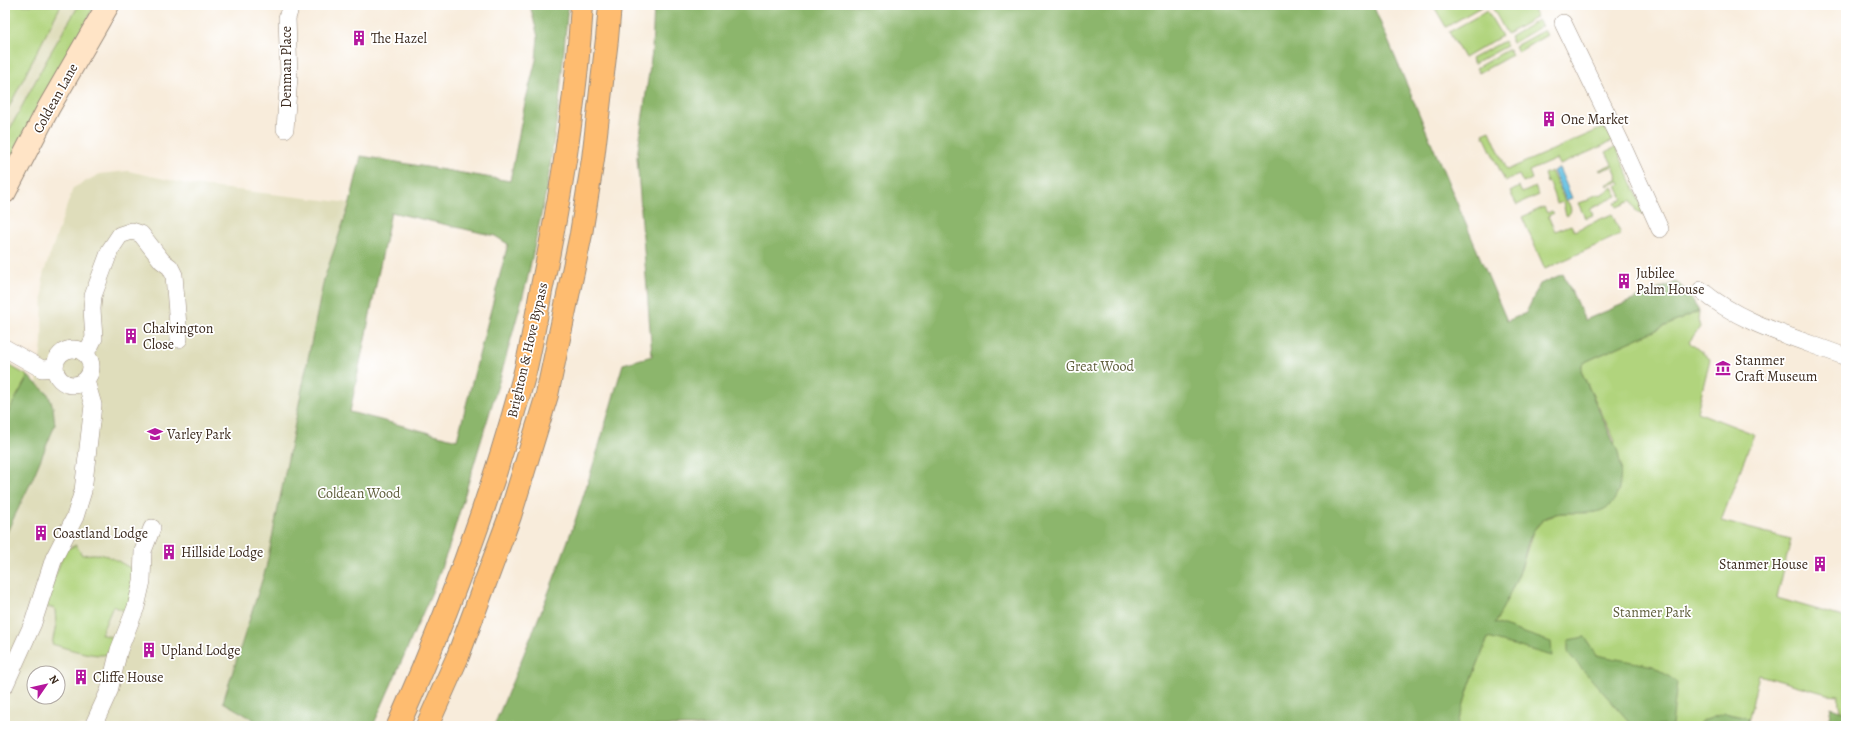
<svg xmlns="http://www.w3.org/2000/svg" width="1851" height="731" font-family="Alegreya,serif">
  <rect width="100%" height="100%" fill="#fff"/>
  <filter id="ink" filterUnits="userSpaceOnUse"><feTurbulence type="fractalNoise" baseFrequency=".025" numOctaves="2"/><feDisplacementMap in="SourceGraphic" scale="8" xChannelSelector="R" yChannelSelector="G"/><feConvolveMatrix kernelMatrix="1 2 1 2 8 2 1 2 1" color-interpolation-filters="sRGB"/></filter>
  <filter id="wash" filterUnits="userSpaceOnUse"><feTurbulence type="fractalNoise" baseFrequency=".012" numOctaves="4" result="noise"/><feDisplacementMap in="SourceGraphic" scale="16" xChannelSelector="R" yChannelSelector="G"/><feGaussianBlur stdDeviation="0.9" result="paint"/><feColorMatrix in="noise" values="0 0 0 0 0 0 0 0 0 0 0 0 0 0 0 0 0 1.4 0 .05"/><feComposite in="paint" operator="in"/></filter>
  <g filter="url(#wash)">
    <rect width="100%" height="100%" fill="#f8ecdb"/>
    <g fill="#dfddbb" fill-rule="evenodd">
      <path d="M5 5H79L52 50 5 138Z"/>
      <path d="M128 171 192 185 350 203 324 279 266 568 223 702 261 726H5V456L29 413 37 383 42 344 43 275 73 188 100 174ZM34 673H58V697H34Z"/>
    </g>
    <g fill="#b1d47d" stroke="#767f4e">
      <path d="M5 5H61L9 107 5 106Z"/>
      <path d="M79 5H95L5 180V138L52 50Z"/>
      <path d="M1433 5H1484L1446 27Z"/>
      <path d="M1497 5H1530L1537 17 1507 34 1492 7Z"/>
      <path d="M1487 11 1502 36 1464 58 1449 32Z"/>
      <path d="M1538 20 1542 26 1513 43 1510 37Z"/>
      <path d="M1544 30 1547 35 1518 52 1515 46Z"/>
      <path d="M1504 41 1507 46 1474 64 1471 59Z"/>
      <path d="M1509 49 1512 55 1479 73 1476 68Z"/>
      <path d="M1607 126 1613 141 1560 165 1557 159 1529 171 1532 179 1523 183 1519 175 1505 181 1483 134 1490 131 1507 170Z"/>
      <path d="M1616 147 1646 215 1636 211 1631 201 1617 207 1615 203 1623 199 1617 186 1621 184 1619 181 1607 186 1606 185 1618 179 1613 166 1600 171 1599 170 1612 164 1606 152Z"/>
      <path d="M1551 171 1565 201 1568 202C1571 208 1573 212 1566 216L1563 202 1557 204 1551 188 1552 187 1549 182 1547 183 1544 174Z"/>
      <path d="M1519 187 1522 193 1535 187 1539 195 1517 205 1510 192Z"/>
      <path d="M1613 187 1617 196 1590 209 1593 215 1585 218 1578 203 1589 200V198L1598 194 1600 195Z"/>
      <path d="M1544 207 1547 213 1552 211 1554 213 1548 216 1555 231 1571 225 1574 231 1612 214 1621 234 1545 269 1522 217Z"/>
      <path d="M1699 311 1698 320 1700 327 1689 342 1710 359 1697 412 1754 434 1721 521 1791 539 1777 598 1846 618V726C1842 716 1837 706 1839 695L1827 694 1759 675 1747 726H1457L1470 684 1488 638 1521 569 1533 531 1543 520 1558 513 1595 512 1615 441 1581 371 1582 365 1587 361Z"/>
      <path d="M5 363 28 376 5 418Z"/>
      <path d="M76 545 82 555C108 551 114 560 136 571L127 612 113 606 101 634 117 639C115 643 115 649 113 651 105 662 63 647 52 644L56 625 55 609 44 606 65 550Z"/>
    </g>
    <g fill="#8cb66c" stroke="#647045" fill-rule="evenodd">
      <path d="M530 5H568L559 104 547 187 527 281 501 375 448 550 432 592 373 726H261V724L223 702 266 568 324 279 350 203 361 156 510 181 525 103 536 60 538 37ZM391 212 495 236 508 244 457 440 350 412Z"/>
      <path d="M654 5H1373L1507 321 1526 313 1540 284 1563 274 1585 320 1676 282 1686 291 1699 311 1587 361 1582 365 1581 371 1618 452C1623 473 1623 508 1595 512 1571 516 1551 505 1534 530 1527 540 1525 556 1521 568 1514 587 1504 605 1495 623L1551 642 1552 656 1488 638 1470 684 1457 726H494C519 665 545 605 567 543 589 484 605 424 623 364L652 356 637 157 652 51Z"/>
      <path d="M28 376 48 394 53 407 55 425 32 480 5 536V418Z"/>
      <path d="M1585 637 1596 655 1653 666 1677 682 1672 726H1633L1568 653V640Z"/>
      <path d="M1831 708 1846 713V726H1827Z"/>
      <path d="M1725 713 1748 718 1747 726H1699L1700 722Z"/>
    </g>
    <path fill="#66c2e4" stroke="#507681" d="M1559 168 1572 198 1566 200 1553 171Z"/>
  </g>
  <g filter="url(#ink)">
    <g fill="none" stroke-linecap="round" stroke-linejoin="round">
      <defs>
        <g id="street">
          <path d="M1563 23 1622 145 1660 229"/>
          <path d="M285 129 289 77 287 18 291 5"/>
          <path d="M1701 290C1741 324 1797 338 1846 357"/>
          <path d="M5 348 42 369 55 368"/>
          <circle cx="73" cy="367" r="18"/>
          <path d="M84 353 90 346 94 338 92 309 93 296 110 250 120 235 132 231 141 234 162 261 170 267 174 275 179 339"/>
          <path d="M5 685 33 623 54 558 75 517 83 491 93 405 86 381"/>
          <path d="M93 726 109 691 119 650 136 607 142 581 143 551 152 528"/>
        </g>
        <path id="secondary" d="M5 192 49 107 108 5"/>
        <g id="highway">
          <path d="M398 726C447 616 489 503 521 387 530 356 535 323 541 291 561 197 576 102 582 5"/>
          <path d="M427 726 458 656 510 516 547 395 581 234 593 159 607 39 610 5"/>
        </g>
      </defs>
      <use href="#street" stroke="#9a8b7c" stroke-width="18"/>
      <use href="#secondary" stroke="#9a8b7c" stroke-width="24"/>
      <use href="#highway" stroke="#9a8b7c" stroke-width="24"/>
      <use href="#street" stroke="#fff" stroke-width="17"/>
      <use href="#secondary" stroke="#ffe4c6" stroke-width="22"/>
      <use href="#highway" stroke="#febc70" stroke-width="22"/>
    </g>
  </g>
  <defs>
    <symbol id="building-bare" viewBox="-9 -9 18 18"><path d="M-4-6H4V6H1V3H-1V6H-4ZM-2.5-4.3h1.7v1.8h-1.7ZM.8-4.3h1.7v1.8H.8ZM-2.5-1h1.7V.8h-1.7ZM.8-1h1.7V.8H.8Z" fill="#b5179e" stroke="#fff" stroke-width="2.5" paint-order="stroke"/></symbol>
    <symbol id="museum-bare" viewBox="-9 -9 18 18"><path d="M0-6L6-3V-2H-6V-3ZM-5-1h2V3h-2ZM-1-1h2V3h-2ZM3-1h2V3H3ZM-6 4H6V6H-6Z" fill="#b5179e" stroke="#fff" stroke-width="2.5" paint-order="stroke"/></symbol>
    <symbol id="university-bare" viewBox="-9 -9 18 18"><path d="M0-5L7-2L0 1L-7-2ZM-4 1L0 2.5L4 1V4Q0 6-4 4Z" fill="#b5179e" stroke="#fff" stroke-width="2.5" paint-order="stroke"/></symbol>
  </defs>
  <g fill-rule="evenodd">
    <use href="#building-bare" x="348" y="27" width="22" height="22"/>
    <use href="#building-bare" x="1538" y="108" width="22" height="22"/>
    <use href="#building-bare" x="1613" y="270" width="22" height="22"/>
    <use href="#building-bare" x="120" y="325" width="22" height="22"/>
    <use href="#museum-bare" x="1712" y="357" width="22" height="22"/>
    <use href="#university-bare" x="144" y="423" width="22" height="22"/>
    <use href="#building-bare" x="30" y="522" width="22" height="22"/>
    <use href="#building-bare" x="158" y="541" width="22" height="22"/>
    <use href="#building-bare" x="1809" y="553" width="22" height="22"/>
    <use href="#building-bare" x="138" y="639" width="22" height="22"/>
    <use href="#building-bare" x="70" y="666" width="22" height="22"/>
  </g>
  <g text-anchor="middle" stroke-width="3.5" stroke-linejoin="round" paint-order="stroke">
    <g font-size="14" fill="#3b2a1e" stroke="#fff" text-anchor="start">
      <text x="371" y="43">The Hazel</text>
      <text x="1561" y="124">One Market</text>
      <text x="1636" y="278">Jubilee<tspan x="1636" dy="16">Palm House</tspan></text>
      <text x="143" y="333">Chalvington<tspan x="143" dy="16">Close</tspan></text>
      <text x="1735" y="365">Stanmer<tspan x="1735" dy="16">Craft Museum</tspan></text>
      <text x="167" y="439">Varley Park</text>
      <text x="53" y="538">Coastland Lodge</text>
      <text x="181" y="557">Hillside Lodge</text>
      <text x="1808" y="569" text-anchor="end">Stanmer House</text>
      <text x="161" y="655">Upland Lodge</text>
      <text x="93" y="682">Cliffe House</text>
    </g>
    <g font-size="14" fill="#3b2a1e" stroke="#fff">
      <text transform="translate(286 67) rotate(-90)" y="5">Denman Place</text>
      <text transform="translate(55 98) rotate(-61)" y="5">Coldean Lane</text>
      <text transform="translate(527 350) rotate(-77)" y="5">Brighton &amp; Hove Bypass</text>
    </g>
    <g font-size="14" fill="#5e5d3a" stroke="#fff">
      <text x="1100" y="371">Great Wood</text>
      <text x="359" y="498">Coldean Wood</text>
      <text x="1652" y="617">Stanmer Park</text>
    </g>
  </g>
  <rect width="1851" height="731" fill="none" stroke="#fff" stroke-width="20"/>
  <g transform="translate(46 685) rotate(56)"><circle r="19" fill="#ffffff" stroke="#b1aaa5"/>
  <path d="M0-3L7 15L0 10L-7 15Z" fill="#b5179e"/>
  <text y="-6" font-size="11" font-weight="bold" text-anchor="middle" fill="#3b2a1e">N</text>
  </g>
</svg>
